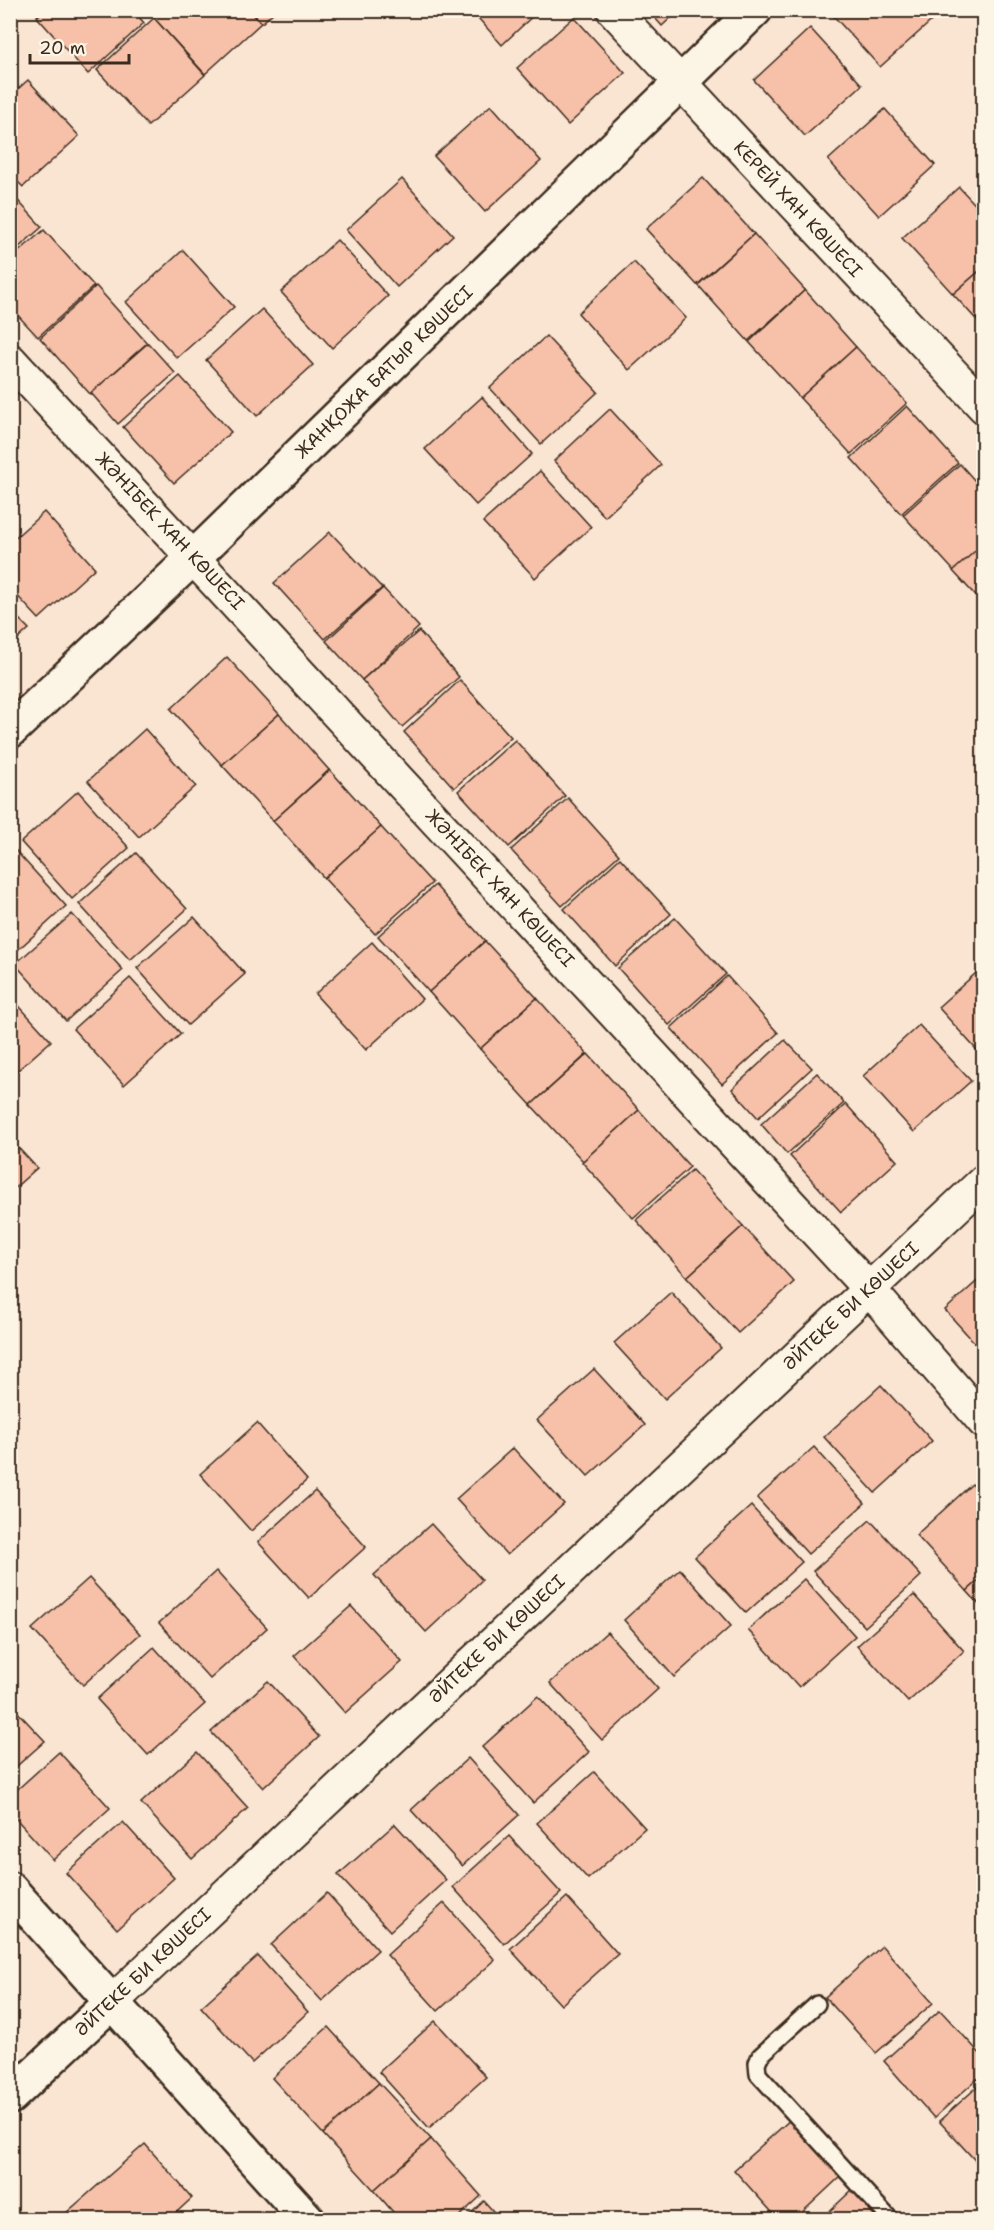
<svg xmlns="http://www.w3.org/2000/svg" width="994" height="2230" font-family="'Shantell Sans',sans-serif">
  <rect width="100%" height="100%" fill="#fae5d3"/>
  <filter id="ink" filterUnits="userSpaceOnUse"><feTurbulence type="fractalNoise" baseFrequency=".0167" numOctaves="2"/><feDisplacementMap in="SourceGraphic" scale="12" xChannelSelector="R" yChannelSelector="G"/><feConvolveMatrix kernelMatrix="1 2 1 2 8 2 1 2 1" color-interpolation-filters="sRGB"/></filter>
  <g filter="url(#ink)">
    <g fill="#f7c1a9" stroke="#3b2a1e" stroke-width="1.5">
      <path d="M33 10H44L38 16Z"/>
      <path d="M44 10H133L144 23 88 74 37 17Z"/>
      <path d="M162 10H249L261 23 205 74 154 18Z"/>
      <path d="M250 10H276L262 23Z"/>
      <path d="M471 10H539L502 45Z"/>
      <path d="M648 10H679L662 26Z"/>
      <path d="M932 10 937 16 880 67 829 11Z"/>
      <path d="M574 17 625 73 568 125 517 68Z"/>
      <path d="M154 18 205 75 148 126 97 70Z"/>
      <path d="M810 28 862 85 805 136 754 80Z"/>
      <path d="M28 80 79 136 23 187 10 174V96Z"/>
      <path d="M491 105 541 161 485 212 434 156Z"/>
      <path d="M885 109 935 165 879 216 828 160Z"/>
      <path d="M703 178 754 234 697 285 646 229Z"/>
      <path d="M402 179 453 235 397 287 346 230Z"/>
      <path d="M959 187 984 214V267L953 294 902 238Z"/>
      <path d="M10 192 42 227 10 255Z"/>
      <path d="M44 230 94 286 38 337 10 307V259Z"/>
      <path d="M754 234 805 290 748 341 698 285Z"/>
      <path d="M337 240 388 296 332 348 281 292Z"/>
      <path d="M183 250 234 307 177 358 126 302Z"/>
      <path d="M634 262 686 318 629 370 578 313Z"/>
      <path d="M984 267V328L953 294Z"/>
      <path d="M96 286 147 343 90 394 40 338Z"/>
      <path d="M805 290 856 347 800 398 749 342Z"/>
      <path d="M262 309 313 365 257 416 206 360Z"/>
      <path d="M546 336 598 392 541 444 490 388Z"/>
      <path d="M148 343 175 373 118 424 91 393Z"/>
      <path d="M856 347 907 403 851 454 800 398Z"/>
      <path d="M180 376 231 432 174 483 123 427Z"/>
      <path d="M482 397 532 454 476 505 425 449Z"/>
      <path d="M907 406 958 463 901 514 851 458Z"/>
      <path d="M610 409 661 465 605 517 554 461Z"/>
      <path d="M960 464 984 491V545L954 571 903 515Z"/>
      <path d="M540 471 591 527 535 578 483 522Z"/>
      <path d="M44 512 95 568 39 619 10 588V542Z"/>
      <path d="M330 532 382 588 325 639 274 583Z"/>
      <path d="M984 543V605L953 571Z"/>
      <path d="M383 588 419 627 362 680 326 641Z"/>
      <path d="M10 610 29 629 10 646Z"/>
      <path d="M419 631 459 677 402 727 362 680Z"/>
      <path d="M227 657 279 714 222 765 171 709Z"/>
      <path d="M460 680 511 737 454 788 404 732Z"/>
      <path d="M279 714 329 770 273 821 222 765Z"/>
      <path d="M145 729 196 786 139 837 88 781Z"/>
      <path d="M515 740 565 796 509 847 458 791Z"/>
      <path d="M330 770 381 827 324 878 273 821Z"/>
      <path d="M78 791 129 848 72 899 21 842Z"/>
      <path d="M568 798 619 855 562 906 511 850Z"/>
      <path d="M381 827 432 883 375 934 324 878Z"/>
      <path d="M15 850 66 906 10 957V854Z"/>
      <path d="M136 853 187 909 130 960 79 904Z"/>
      <path d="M620 858 671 914 615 966 564 909Z"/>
      <path d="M435 885 485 941 429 992 378 936Z"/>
      <path d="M72 914 123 970 66 1021 15 964Z"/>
      <path d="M194 917 245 974 188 1025 137 968Z"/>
      <path d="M675 918 726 974 669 1025 618 968Z"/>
      <path d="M485 941 537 998 480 1049 429 992Z"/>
      <path d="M372 942 422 999 366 1050 315 994Z"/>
      <path d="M984 966V1058L938 1007Z"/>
      <path d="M727 976 778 1033 722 1084 671 1028Z"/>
      <path d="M130 978 181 1034 124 1085 73 1029Z"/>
      <path d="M10 996 51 1041 10 1077Z"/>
      <path d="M537 998 587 1054 531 1105 480 1049Z"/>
      <path d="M919 1025 971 1081 914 1132 863 1076Z"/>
      <path d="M785 1040 812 1068 758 1118 732 1089Z"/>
      <path d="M588 1054 639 1110 583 1161 531 1105Z"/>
      <path d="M817 1073 844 1103 787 1154 761 1124Z"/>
      <path d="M846 1104 897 1161 841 1212 790 1156Z"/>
      <path d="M639 1110 690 1167 633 1218 582 1162Z"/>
      <path d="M10 1139 37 1168 10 1192Z"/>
      <path d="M692 1170 743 1226 687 1277 636 1220Z"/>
      <path d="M743 1226 794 1282 738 1333 687 1277Z"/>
      <path d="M984 1275V1353L945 1310Z"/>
      <path d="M671 1292 721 1348 665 1399 614 1343Z"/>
      <path d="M594 1369 645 1425 588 1476 537 1420Z"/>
      <path d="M881 1385 932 1441 875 1493 824 1437Z"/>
      <path d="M257 1423 307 1480 251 1531 200 1474Z"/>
      <path d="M814 1447 865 1503 808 1554 757 1498Z"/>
      <path d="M513 1448 564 1504 507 1555 456 1499Z"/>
      <path d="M972 1484 984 1496V1576L967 1591 916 1535Z"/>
      <path d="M315 1491 366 1547 309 1598 258 1542Z"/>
      <path d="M751 1506 802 1562 746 1613 695 1557Z"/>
      <path d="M870 1520 921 1576 865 1627 813 1571Z"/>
      <path d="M431 1524 482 1580 426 1632 374 1575Z"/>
      <path d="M680 1569 731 1626 674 1677 624 1620Z"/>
      <path d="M216 1571 267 1628 210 1679 159 1623Z"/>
      <path d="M984 1576V1610L967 1591Z"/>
      <path d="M89 1578 140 1634 83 1685 32 1629Z"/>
      <path d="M804 1579 855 1636 799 1687 748 1630Z"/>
      <path d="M914 1595 964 1651 908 1702 857 1646Z"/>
      <path d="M351 1606 402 1662 345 1713 294 1656Z"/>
      <path d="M607 1632 658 1689 602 1740 550 1683Z"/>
      <path d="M154 1647 205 1704 148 1755 97 1699Z"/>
      <path d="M268 1681 319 1737 263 1788 211 1732Z"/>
      <path d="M538 1696 589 1752 533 1803 482 1747Z"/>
      <path d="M10 1704 45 1741 10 1772Z"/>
      <path d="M59 1752 110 1808 53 1860 10 1812V1796Z"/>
      <path d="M197 1752 248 1808 192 1859 141 1803Z"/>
      <path d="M468 1758 519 1815 462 1866 411 1810Z"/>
      <path d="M594 1772 645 1828 588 1879 537 1823Z"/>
      <path d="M123 1822 174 1878 117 1929 66 1873Z"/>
      <path d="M395 1824 446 1880 390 1931 338 1875Z"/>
      <path d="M509 1836 561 1893 504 1944 453 1887Z"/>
      <path d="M327 1893 378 1950 322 2001 271 1945Z"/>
      <path d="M567 1897 618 1954 561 2005 510 1949Z"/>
      <path d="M444 1903 495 1960 438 2011 387 1955Z"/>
      <path d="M882 1946 933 2003 876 2053 825 1997Z"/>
      <path d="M258 1956 308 2012 252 2063 201 2007Z"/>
      <path d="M940 2010 984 2058V2073L934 2118 884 2061Z"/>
      <path d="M435 2021 486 2077 429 2128 379 2072Z"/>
      <path d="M328 2027 379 2083 323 2134 272 2078Z"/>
      <path d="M984 2081V2170L939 2121Z"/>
      <path d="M379 2083 431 2139 374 2190 323 2134Z"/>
      <path d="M791 2119 842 2175 794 2220H779L734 2170Z"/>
      <path d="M431 2139 481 2196 455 2220H400L374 2190Z"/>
      <path d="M145 2144 192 2198 168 2220H58Z"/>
      <path d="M853 2189 881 2220H820Z"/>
      <path d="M484 2201 501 2220H464Z"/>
    </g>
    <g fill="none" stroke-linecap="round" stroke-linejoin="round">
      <defs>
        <path id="lane" d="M817 2004 760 2056 757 2063 758 2074 891 2220"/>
        <g id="street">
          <path d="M613 10 984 407"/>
          <path d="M10 360 869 1289 984 1422"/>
          <path d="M113 2001 984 1181"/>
        </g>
        <g id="secondary">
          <path d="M10 731 194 557 755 10"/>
          <path d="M10 1889 308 2220"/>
          <path d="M10 2097 113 2001"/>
        </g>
      </defs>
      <use href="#lane" stroke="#3b2a1e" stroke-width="20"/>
      <use href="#street" stroke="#3b2a1e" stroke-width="36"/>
      <use href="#secondary" stroke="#3b2a1e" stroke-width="38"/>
      <use href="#lane" stroke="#fcf5e5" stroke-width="15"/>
      <use href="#street" stroke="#fcf5e5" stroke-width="32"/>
      <use href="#secondary" stroke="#fcf5e5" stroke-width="33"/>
    </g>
  </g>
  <g text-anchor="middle" stroke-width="4.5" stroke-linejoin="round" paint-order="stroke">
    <g font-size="18" fill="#3b2a1e" stroke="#fcf5e5">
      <text transform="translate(798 209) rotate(47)" y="6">КЕРЕЙ ХАН КӨШЕСІ</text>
      <text transform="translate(384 372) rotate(-44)" y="6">ЖАНҚОЖА БАТЫР КӨШЕСІ</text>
      <text transform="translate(170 531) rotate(47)" y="6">ЖӘНІБЕК ХАН КӨШЕСІ</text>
      <text transform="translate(500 888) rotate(47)" y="6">ЖӘНІБЕК ХАН КӨШЕСІ</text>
      <text transform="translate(851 1306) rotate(-43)" y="6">ӘЙТЕКЕ БИ КӨШЕСІ</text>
      <text transform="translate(497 1639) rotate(-43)" y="6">ӘЙТЕКЕ БИ КӨШЕСІ</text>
      <text transform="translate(143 1972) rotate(-43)" y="6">ӘЙТЕКЕ БИ КӨШЕСІ</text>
    </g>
  </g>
  <rect width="994" height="2230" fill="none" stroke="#fcf5e5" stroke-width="36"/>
  <rect x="18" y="18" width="958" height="2194" fill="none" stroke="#3b2a1e" stroke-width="2" filter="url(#ink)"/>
  <path d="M30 54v9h99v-9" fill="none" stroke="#3b2a1e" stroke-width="3"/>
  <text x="39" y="54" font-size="18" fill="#3b2a1e" stroke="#fcf5e5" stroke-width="4.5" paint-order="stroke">20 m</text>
</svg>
